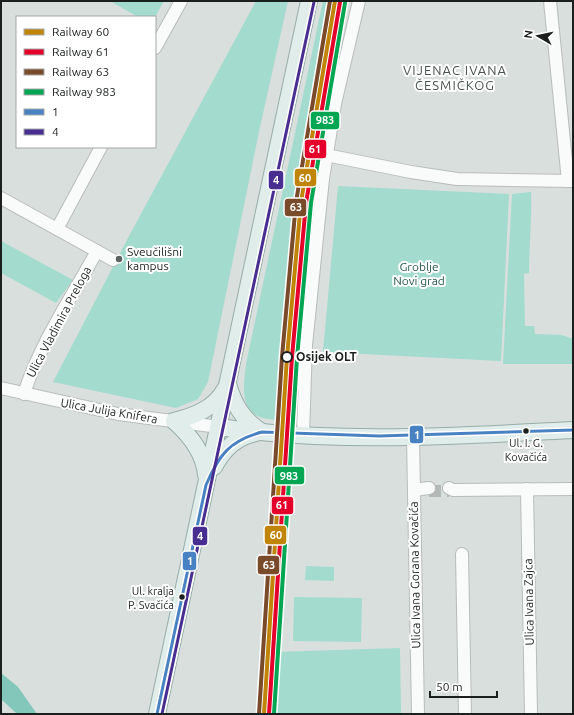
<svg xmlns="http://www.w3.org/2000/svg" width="574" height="715" font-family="Ubuntu,sans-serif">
  <rect width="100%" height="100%" fill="#d8dfdd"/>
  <g fill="#a3dbce">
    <path d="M110 1H164L155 17H138Z"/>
    <path d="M256 1H288L260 127 208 382 198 399 176 408 53 382 128 238Z"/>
    <path d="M323 1H332L303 169 291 294 281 420C240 420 242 397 246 364Z"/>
    <path d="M338 1H348L321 117 317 116Z"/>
    <path d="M338 186 509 194 501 361 323 352Z"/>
    <path d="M531 192C532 219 529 246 529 273L524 274 525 326H534L535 334 562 335 573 339V364H503L512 194Z"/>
    <path d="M1 241 73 280 56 303 1 273Z"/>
    <path d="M306 566 334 567V581L305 580Z"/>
    <path d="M294 597 362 598 361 642 293 641Z"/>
    <path d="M400 648 401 714H270L275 652Z"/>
  </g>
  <path fill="#82c7b9" d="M1 673 18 687 37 714H17L1 699Z"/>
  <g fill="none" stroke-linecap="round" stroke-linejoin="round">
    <path stroke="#b2b9b7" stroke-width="12" stroke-dasharray="12 6" stroke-linecap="butt" d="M429 491H449"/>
    <defs>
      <g id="minor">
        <path d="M550 1 568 181"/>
        <path d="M155 48 181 1"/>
        <path d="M326 155 411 172 457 179 573 181"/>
        <path d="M1 198 113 260"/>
        <path d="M57 229 101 147"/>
        <path d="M1 388 118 414 219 427"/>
        <path d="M24 394C38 347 73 295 97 251"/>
        <path d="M303 435 306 345 323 179 335 104 359 1"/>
        <path d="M413 437 418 714"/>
        <path d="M449 488 453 490 573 489"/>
        <path d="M527 489 531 714"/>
        <path d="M414 490 429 488"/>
        <path d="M462 554 465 714"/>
      </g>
      <g id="major">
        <path d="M228 384C234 405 243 420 262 432"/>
        <path d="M174 421C191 436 204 453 206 475"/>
        <path d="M174 421C194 416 214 409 225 389"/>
        <path d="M219 427C336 444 455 436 573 430"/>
        <path d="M214 467C224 449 236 437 256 433"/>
        <path d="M157 714 309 1"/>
      </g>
    </defs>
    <use href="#minor" stroke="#b8bdbb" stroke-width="14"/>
    <use href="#major" stroke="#97ada8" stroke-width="18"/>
    <use href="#minor" stroke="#f9fafa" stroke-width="12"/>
    <use href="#major" stroke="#e0edea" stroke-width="16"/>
    <defs>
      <path id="bus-1" d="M157 714 206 485C219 455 229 441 262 432L379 436 573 430"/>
      <path id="bus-2" d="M162 714 314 2"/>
    </defs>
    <use href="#bus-1" stroke="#fff" stroke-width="6"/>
    <use href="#bus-2" stroke="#fff" stroke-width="6"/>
    <use href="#bus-1" stroke="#4982c3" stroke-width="3"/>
    <use href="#bus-2" stroke="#492e92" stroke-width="3"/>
    <defs>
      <path id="rail-1" d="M264 714 287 357 301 202 335 1"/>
      <path id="rail-2" d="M269 714 292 357 306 203 340 2"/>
      <path id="rail-3" d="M259 714 282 357 296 202 330 1"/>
      <path id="rail-4" d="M274 714 297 358 311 203 345 3"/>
    </defs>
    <use href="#rail-1" stroke="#fff" stroke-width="7"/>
    <use href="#rail-2" stroke="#fff" stroke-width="7"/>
    <use href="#rail-3" stroke="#fff" stroke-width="7"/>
    <use href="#rail-4" stroke="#fff" stroke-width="7"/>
    <use href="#rail-1" stroke="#c08408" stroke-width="4"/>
    <use href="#rail-2" stroke="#e4002b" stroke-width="4"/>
    <use href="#rail-3" stroke="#7a4b2a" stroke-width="4"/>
    <use href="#rail-4" stroke="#00a651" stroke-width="4"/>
  </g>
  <circle fill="#5d6361" stroke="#fff" stroke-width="1.5" cx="119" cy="259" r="4"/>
  <circle fill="#fff" stroke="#1b201e" stroke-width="2" cx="287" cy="357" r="5"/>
  <g fill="#1b201e" stroke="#fff" stroke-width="1.5">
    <circle cx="526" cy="431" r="3.5"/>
    <circle cx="182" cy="597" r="3.5"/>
  </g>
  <g text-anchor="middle" stroke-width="4" stroke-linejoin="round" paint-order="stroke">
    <g font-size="11" fill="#1b201e" stroke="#fff">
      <text x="526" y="447">Ul. I. G.<tspan x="526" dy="14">Kovačića</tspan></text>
      <text x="174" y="595" text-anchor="end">Ul. kralja<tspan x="174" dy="14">P. Svačića</tspan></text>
    </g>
    <g font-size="12" fill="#1b201e" stroke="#fff" text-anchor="start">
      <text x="127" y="256">Sveučilišni<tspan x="127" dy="14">kampus</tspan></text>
    </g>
    <g font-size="12" fill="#26574c" stroke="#fff">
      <text x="419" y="271">Groblje<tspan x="419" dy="14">Novi grad</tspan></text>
    </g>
    <g font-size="12" fill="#1b201e" stroke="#fff">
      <text transform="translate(59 322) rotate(-62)" y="4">Ulica Vladimira Preloga</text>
      <text transform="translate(109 411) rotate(10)" y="4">Ulica Julija Knifera</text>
      <text transform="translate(415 575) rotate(-91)" y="4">Ulica Ivana Gorana Kovačića</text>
      <text transform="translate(529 602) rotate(-91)" y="4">Ulica Ivana Zajca</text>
    </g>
    <g font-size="12" font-weight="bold" fill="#1b201e" stroke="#fff" text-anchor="start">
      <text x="296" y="361">Osijek OLT</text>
    </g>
    <g font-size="13" letter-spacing="1" fill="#485350" stroke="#fff">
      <text x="455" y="75">VIJENAC IVANA<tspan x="455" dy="15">ČESMIČKOG</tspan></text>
    </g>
  </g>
  <g stroke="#fff" stroke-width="1.5">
    <rect x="310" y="111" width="30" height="19" rx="4" fill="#00a651"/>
    <rect x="304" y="139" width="23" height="20" rx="4" fill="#e4002b"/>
    <rect x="294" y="168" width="23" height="19" rx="4" fill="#c08408"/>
    <rect x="268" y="170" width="16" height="20" rx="4" fill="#492e92"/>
    <rect x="284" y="198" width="23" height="19" rx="4" fill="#7a4b2a"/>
    <rect x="409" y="425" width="15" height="19" rx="4" fill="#4982c3"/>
    <rect x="274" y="466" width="31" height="19" rx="4" fill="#00a651"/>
    <rect x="271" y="496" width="23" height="19" rx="4" fill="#e4002b"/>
    <rect x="264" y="525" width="23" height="20" rx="4" fill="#c08408"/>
    <rect x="192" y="526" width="16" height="20" rx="4" fill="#492e92"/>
    <rect x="182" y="551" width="15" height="20" rx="4" fill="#4982c3"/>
    <rect x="257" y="555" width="23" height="20" rx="4" fill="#7a4b2a"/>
  </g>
  <g font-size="11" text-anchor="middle" font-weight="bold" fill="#fff">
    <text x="325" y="124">983</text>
    <text x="315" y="153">61</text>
    <text x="305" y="182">60</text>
    <text x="276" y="184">4</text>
    <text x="296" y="211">63</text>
    <text x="417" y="439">1</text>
    <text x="289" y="480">983</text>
    <text x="282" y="509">61</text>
    <text x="276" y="539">60</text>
    <text x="200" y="540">4</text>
    <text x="190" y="565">1</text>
    <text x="269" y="569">63</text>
  </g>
  <rect width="574" height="715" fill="none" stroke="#1b201e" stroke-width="4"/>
  <rect x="16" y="16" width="140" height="132" fill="#ffffff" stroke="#a4a6a5"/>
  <rect x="24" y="29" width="20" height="6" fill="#c08408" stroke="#a4a6a5"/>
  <text x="52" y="36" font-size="12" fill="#1b201e">Railway 60</text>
  <rect x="24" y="49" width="20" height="6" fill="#e4002b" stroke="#a4a6a5"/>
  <text x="52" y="56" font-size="12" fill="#1b201e">Railway 61</text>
  <rect x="24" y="69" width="20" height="6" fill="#7a4b2a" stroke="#a4a6a5"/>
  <text x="52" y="76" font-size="12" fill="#1b201e">Railway 63</text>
  <rect x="24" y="89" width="20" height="6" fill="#00a651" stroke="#a4a6a5"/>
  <text x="52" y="96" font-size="12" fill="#1b201e">Railway 983</text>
  <rect x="24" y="109" width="20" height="6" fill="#4982c3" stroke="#a4a6a5"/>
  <text x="52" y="116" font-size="12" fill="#1b201e">1</text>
  <rect x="24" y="129" width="20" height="6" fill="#492e92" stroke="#a4a6a5"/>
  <text x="52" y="136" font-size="12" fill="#1b201e">4</text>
  <g transform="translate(538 36) rotate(279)" stroke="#ffffff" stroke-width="3" paint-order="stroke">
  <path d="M0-3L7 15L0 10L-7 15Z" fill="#1b201e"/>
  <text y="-6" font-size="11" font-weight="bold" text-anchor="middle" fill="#1b201e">N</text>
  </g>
  <path d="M430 691v6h67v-6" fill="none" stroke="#1b201e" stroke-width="2"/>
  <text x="436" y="691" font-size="12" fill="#1b201e" stroke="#ffffff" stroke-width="3" paint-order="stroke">50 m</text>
</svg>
